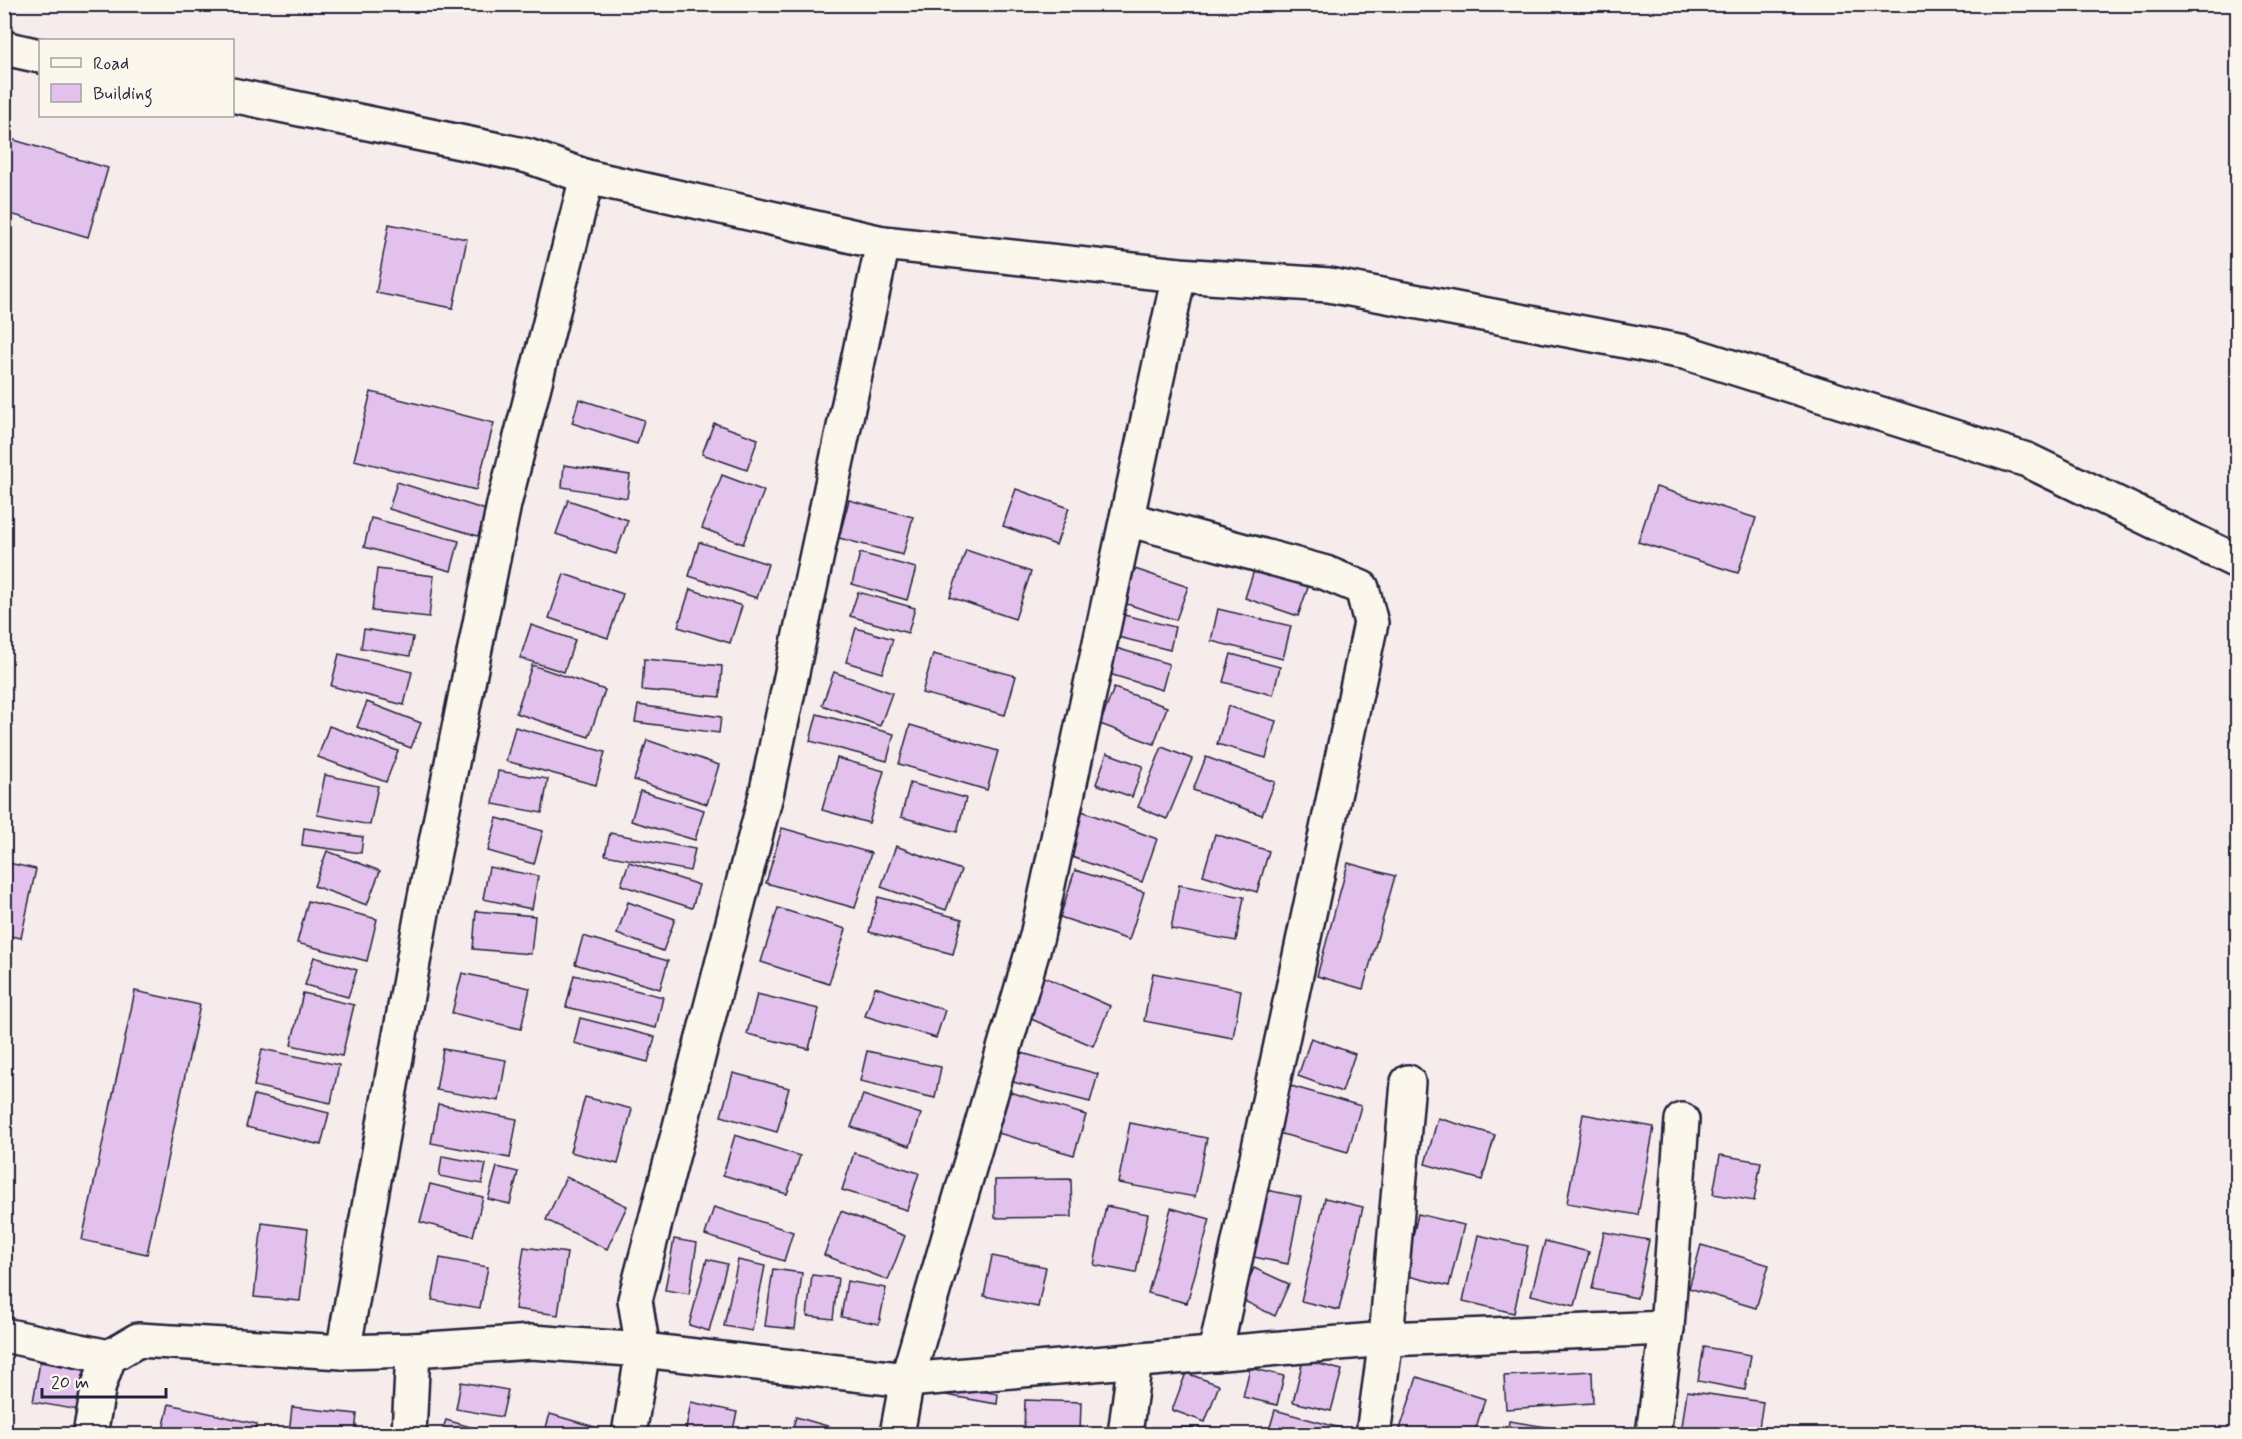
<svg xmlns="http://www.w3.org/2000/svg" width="2242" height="1439" font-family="Mynerve,sans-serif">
  <rect width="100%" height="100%" fill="#f6ecec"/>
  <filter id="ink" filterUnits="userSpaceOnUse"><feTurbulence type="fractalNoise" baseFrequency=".0167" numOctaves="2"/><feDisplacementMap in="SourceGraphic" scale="12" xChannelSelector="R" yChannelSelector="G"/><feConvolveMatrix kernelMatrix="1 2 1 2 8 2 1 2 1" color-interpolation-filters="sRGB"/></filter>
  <g filter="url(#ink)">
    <g fill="#e3c1ed" stroke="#22223b" stroke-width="1.5">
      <path d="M4 137 108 168 88 237 4 212Z"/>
      <path d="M389 224 467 239 453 308 376 293Z"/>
      <path d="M371 392 494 423 476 490 354 460Z"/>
      <path d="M579 399 644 420 637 444 572 423Z"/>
      <path d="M714 423 758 439 747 470 702 454Z"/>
      <path d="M564 465 630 475 627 498 562 487Z"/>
      <path d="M722 475 764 491 743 544 702 528Z"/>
      <path d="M397 482 486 510 478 536 389 509Z"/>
      <path d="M1656 487 1756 518 1738 573 1638 542Z"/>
      <path d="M1016 489 1069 508 1056 545 1003 526Z"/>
      <path d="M568 500 628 520 616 554 556 534Z"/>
      <path d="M849 500 913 517 903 555 839 538Z"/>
      <path d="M371 518 459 541 451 571 364 547Z"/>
      <path d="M699 542 768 564 757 598 689 576Z"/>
      <path d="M966 550 1031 572 1015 619 950 597Z"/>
      <path d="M860 553 916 568 907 600 852 584Z"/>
      <path d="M1258 558 1312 576 1298 616 1245 598Z"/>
      <path d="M377 569 434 576 429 617 372 611Z"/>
      <path d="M1135 569 1188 587 1176 620 1124 603Z"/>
      <path d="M564 574 623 594 608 638 549 618Z"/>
      <path d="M690 589 742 606 730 643 678 627Z"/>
      <path d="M858 592 915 608 908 633 850 616Z"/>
      <path d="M1218 609 1291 626 1283 659 1211 641Z"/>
      <path d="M1124 615 1175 627 1170 650 1118 637Z"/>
      <path d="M531 625 575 640 564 672 520 658Z"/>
      <path d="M856 628 893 639 882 673 846 662Z"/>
      <path d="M364 629 413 637 410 656 361 648Z"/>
      <path d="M1113 647 1169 664 1162 690 1106 673Z"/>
      <path d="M339 654 412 672 404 705 331 686Z"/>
      <path d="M933 654 1016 676 1005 715 922 693Z"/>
      <path d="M1231 654 1280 667 1273 695 1223 682Z"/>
      <path d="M644 659 722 666 720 697 642 690Z"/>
      <path d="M532 665 605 690 589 737 516 713Z"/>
      <path d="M834 672 892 693 880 726 822 705Z"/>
      <path d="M1114 688 1167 707 1154 744 1100 724Z"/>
      <path d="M367 702 421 723 411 748 357 727Z"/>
      <path d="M638 705 721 717 719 733 635 722Z"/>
      <path d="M1228 706 1276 721 1266 758 1217 744Z"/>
      <path d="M817 714 894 734 887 761 810 741Z"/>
      <path d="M910 725 998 751 987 790 899 764Z"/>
      <path d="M329 726 398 751 386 782 318 757Z"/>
      <path d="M515 727 605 752 596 785 506 761Z"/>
      <path d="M647 740 719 765 707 804 634 780Z"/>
      <path d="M1162 747 1192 759 1167 819 1138 807Z"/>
      <path d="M1107 753 1143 766 1132 797 1096 784Z"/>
      <path d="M1206 757 1275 782 1262 815 1193 790Z"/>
      <path d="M837 758 884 771 869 823 822 810Z"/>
      <path d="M498 771 548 779 542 813 493 804Z"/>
      <path d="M325 775 378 786 370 825 317 815Z"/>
      <path d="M910 783 966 798 957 832 901 817Z"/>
      <path d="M640 791 704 810 695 840 631 821Z"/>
      <path d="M1082 811 1157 839 1142 882 1066 855Z"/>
      <path d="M497 818 543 831 534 864 488 851Z"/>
      <path d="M304 828 363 837 361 853 302 845Z"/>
      <path d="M782 828 871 853 855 908 766 883Z"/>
      <path d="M610 833 695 849 690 871 605 855Z"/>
      <path d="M1215 834 1269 851 1257 892 1203 875Z"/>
      <path d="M896 846 961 870 946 910 881 887Z"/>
      <path d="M327 851 380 871 367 905 314 886Z"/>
      <path d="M4 862 36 869 21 938 4 935Z"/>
      <path d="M629 862 699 885 692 908 621 885Z"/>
      <path d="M1348 863 1395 876 1363 989 1317 976Z"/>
      <path d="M489 867 538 876 532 909 483 899Z"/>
      <path d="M1075 870 1144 892 1129 940 1060 917Z"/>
      <path d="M1179 885 1244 897 1236 941 1171 929Z"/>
      <path d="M878 897 962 919 953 954 869 932Z"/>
      <path d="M308 901 377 919 367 961 297 943Z"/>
      <path d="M628 902 675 919 663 951 617 934Z"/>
      <path d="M778 908 846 929 829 984 761 962Z"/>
      <path d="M476 911 535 916 531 954 473 949Z"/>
      <path d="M583 936 668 961 660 989 575 964Z"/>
      <path d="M314 957 357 970 348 997 305 985Z"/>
      <path d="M462 973 530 988 521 1029 452 1013Z"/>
      <path d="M1153 973 1241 990 1233 1038 1144 1021Z"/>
      <path d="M574 975 663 997 656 1028 566 1007Z"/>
      <path d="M1040 975 1110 1006 1093 1046 1022 1015Z"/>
      <path d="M875 987 945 1010 936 1038 865 1016Z"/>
      <path d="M135 991 200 1005 147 1254 82 1240Z"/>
      <path d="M303 993 354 1005 342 1056 291 1045Z"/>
      <path d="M757 994 819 1009 809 1049 747 1034Z"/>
      <path d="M580 1018 655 1037 648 1062 574 1043Z"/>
      <path d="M1311 1038 1355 1054 1342 1092 1298 1076Z"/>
      <path d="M262 1049 339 1065 331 1103 254 1086Z"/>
      <path d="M443 1049 506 1060 499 1101 436 1090Z"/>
      <path d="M867 1051 941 1067 935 1098 860 1081Z"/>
      <path d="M1018 1052 1098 1074 1090 1102 1009 1081Z"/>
      <path d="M733 1073 789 1088 777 1132 721 1116Z"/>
      <path d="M1291 1086 1361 1106 1348 1152 1278 1133Z"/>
      <path d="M1010 1092 1086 1115 1074 1155 998 1133Z"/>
      <path d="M254 1095 329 1113 321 1145 246 1127Z"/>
      <path d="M863 1095 921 1114 910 1146 851 1127Z"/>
      <path d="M585 1097 632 1109 618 1164 570 1152Z"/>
      <path d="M438 1104 517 1119 510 1158 431 1143Z"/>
      <path d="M1583 1114 1654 1127 1638 1215 1567 1203Z"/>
      <path d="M1438 1118 1495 1135 1482 1180 1425 1164Z"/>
      <path d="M1130 1123 1207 1138 1195 1197 1118 1183Z"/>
      <path d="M735 1135 800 1156 787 1194 723 1175Z"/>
      <path d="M854 1153 919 1173 907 1210 842 1190Z"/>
      <path d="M1720 1155 1761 1162 1754 1201 1713 1194Z"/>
      <path d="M442 1156 486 1164 482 1184 439 1176Z"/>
      <path d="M497 1167 518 1172 510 1204 488 1199Z"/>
      <path d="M566 1177 627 1206 607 1249 546 1220Z"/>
      <path d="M1071 1179 1072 1217 995 1218V1180Z"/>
      <path d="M430 1184 483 1197 473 1236 420 1222Z"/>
      <path d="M1262 1189 1301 1197 1288 1264 1249 1256Z"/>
      <path d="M1325 1198 1363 1207 1339 1310 1301 1301Z"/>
      <path d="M1106 1206 1148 1214 1136 1273 1094 1265Z"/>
      <path d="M714 1207 793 1232 784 1261 705 1235Z"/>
      <path d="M1171 1208 1210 1219 1187 1303 1148 1293Z"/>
      <path d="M841 1211 905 1236 888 1280 824 1255Z"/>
      <path d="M1418 1214 1464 1225 1449 1286 1404 1275Z"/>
      <path d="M262 1223 308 1229 300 1301 254 1297Z"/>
      <path d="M1604 1232 1649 1240 1637 1298 1592 1289Z"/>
      <path d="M1478 1235 1528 1246 1514 1313 1463 1301Z"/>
      <path d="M674 1239 697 1243 689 1294 665 1290Z"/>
      <path d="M1545 1241 1589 1252 1575 1306 1531 1295Z"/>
      <path d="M1701 1245 1769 1265 1756 1308 1689 1288Z"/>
      <path d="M524 1247 567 1253 558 1315 515 1309Z"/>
      <path d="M992 1256 1046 1267 1038 1307 984 1296Z"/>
      <path d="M440 1258 488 1267 480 1308 432 1300Z"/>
      <path d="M707 1259 727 1264 709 1331 689 1325Z"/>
      <path d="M738 1260 765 1266 752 1331 724 1326Z"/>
      <path d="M1254 1268 1289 1284 1275 1316 1240 1299Z"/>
      <path d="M773 1269 802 1273 795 1329 765 1326Z"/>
      <path d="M812 1275 838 1278 833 1319 807 1316Z"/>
      <path d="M847 1281 886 1288 879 1324 841 1317Z"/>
      <path d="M1704 1347 1751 1355 1745 1390 1698 1381Z"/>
      <path d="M1303 1360 1342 1370 1331 1411 1293 1402Z"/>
      <path d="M40 1362 91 1371 84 1411 33 1402Z"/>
      <path d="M1250 1368 1284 1376 1277 1405 1243 1397Z"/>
      <path d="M1592 1371 1593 1403 1506 1409 1504 1376Z"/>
      <path d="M1186 1373 1219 1385 1205 1422 1172 1410Z"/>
      <path d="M1417 1377 1485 1399 1474 1434H1416L1400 1429Z"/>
      <path d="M461 1382 508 1390 502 1417 456 1409Z"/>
      <path d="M930 1382 998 1394 997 1404 928 1392Z"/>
      <path d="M1687 1391 1763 1402 1758 1434H1681Z"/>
      <path d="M1025 1400 1081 1402 1080 1434H1024Z"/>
      <path d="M691 1402 737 1412 732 1434H685Z"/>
      <path d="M169 1404 257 1424 255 1434H162Z"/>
      <path d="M292 1407 357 1414 355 1434H289Z"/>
      <path d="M1275 1410 1344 1429 1343 1434H1268Z"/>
      <path d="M550 1414 619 1434H544Z"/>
      <path d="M796 1417 841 1430 839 1434H791Z"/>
      <path d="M446 1420 492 1433V1434H441Z"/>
      <path d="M1509 1421 1590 1434H1507Z"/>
      <path d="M1152 1427 1224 1428V1434H1152Z"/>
    </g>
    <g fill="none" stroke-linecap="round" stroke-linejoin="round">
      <defs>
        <g id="minor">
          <path d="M4 48 40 56"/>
          <path d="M232 95 528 156 587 177 883 243 1179 275 1329 285 1684 352 2027 460 2238 562"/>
          <path d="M1127 519 1326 573 1362 588 1371 623 1215 1354"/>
          <path d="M4 1335 109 1357"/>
          <path d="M343 1352 423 907 504 504 587 177"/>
          <path d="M90 1434 99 1385 109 1357 138 1340 343 1352 413 1350 532 1342 643 1350 907 1380 1386 1339 1667 1328"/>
          <path d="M409 1434 413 1350"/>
          <path d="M629 1434 643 1350 635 1300 766 795 883 243"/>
          <path d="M897 1434 907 1380 1037 936 1179 275"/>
          <path d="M1125 1434 1135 1360"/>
          <path d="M1373 1434 1386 1339 1408 1082"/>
          <path d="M1653 1434 1667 1328 1682 1120"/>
        </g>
      </defs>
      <use href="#minor" stroke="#22223b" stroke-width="38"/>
      <use href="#minor" stroke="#fbf7ec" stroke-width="33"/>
    </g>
  </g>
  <rect width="2242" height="1439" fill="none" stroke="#fbf7ec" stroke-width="24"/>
  <rect x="12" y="12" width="2218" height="1415" fill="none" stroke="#22223b" stroke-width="2" filter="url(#ink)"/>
  <rect x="39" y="39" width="195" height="78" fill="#fbf7ec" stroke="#a4a2a5" stroke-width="1.5"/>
  <rect x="51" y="58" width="30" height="9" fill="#fbf7ec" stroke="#a4a2a5" stroke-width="1.5"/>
  <text x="93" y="69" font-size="18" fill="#22223b">Road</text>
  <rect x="51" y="84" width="30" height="18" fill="#e3c1ed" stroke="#a4a2a5" stroke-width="1.5"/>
  <text x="93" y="99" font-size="18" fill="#22223b">Building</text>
  <path d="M42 1388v9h124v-9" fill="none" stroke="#22223b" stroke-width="3"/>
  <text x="51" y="1388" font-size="18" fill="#22223b" stroke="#fbf7ec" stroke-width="4.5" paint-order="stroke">20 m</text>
</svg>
